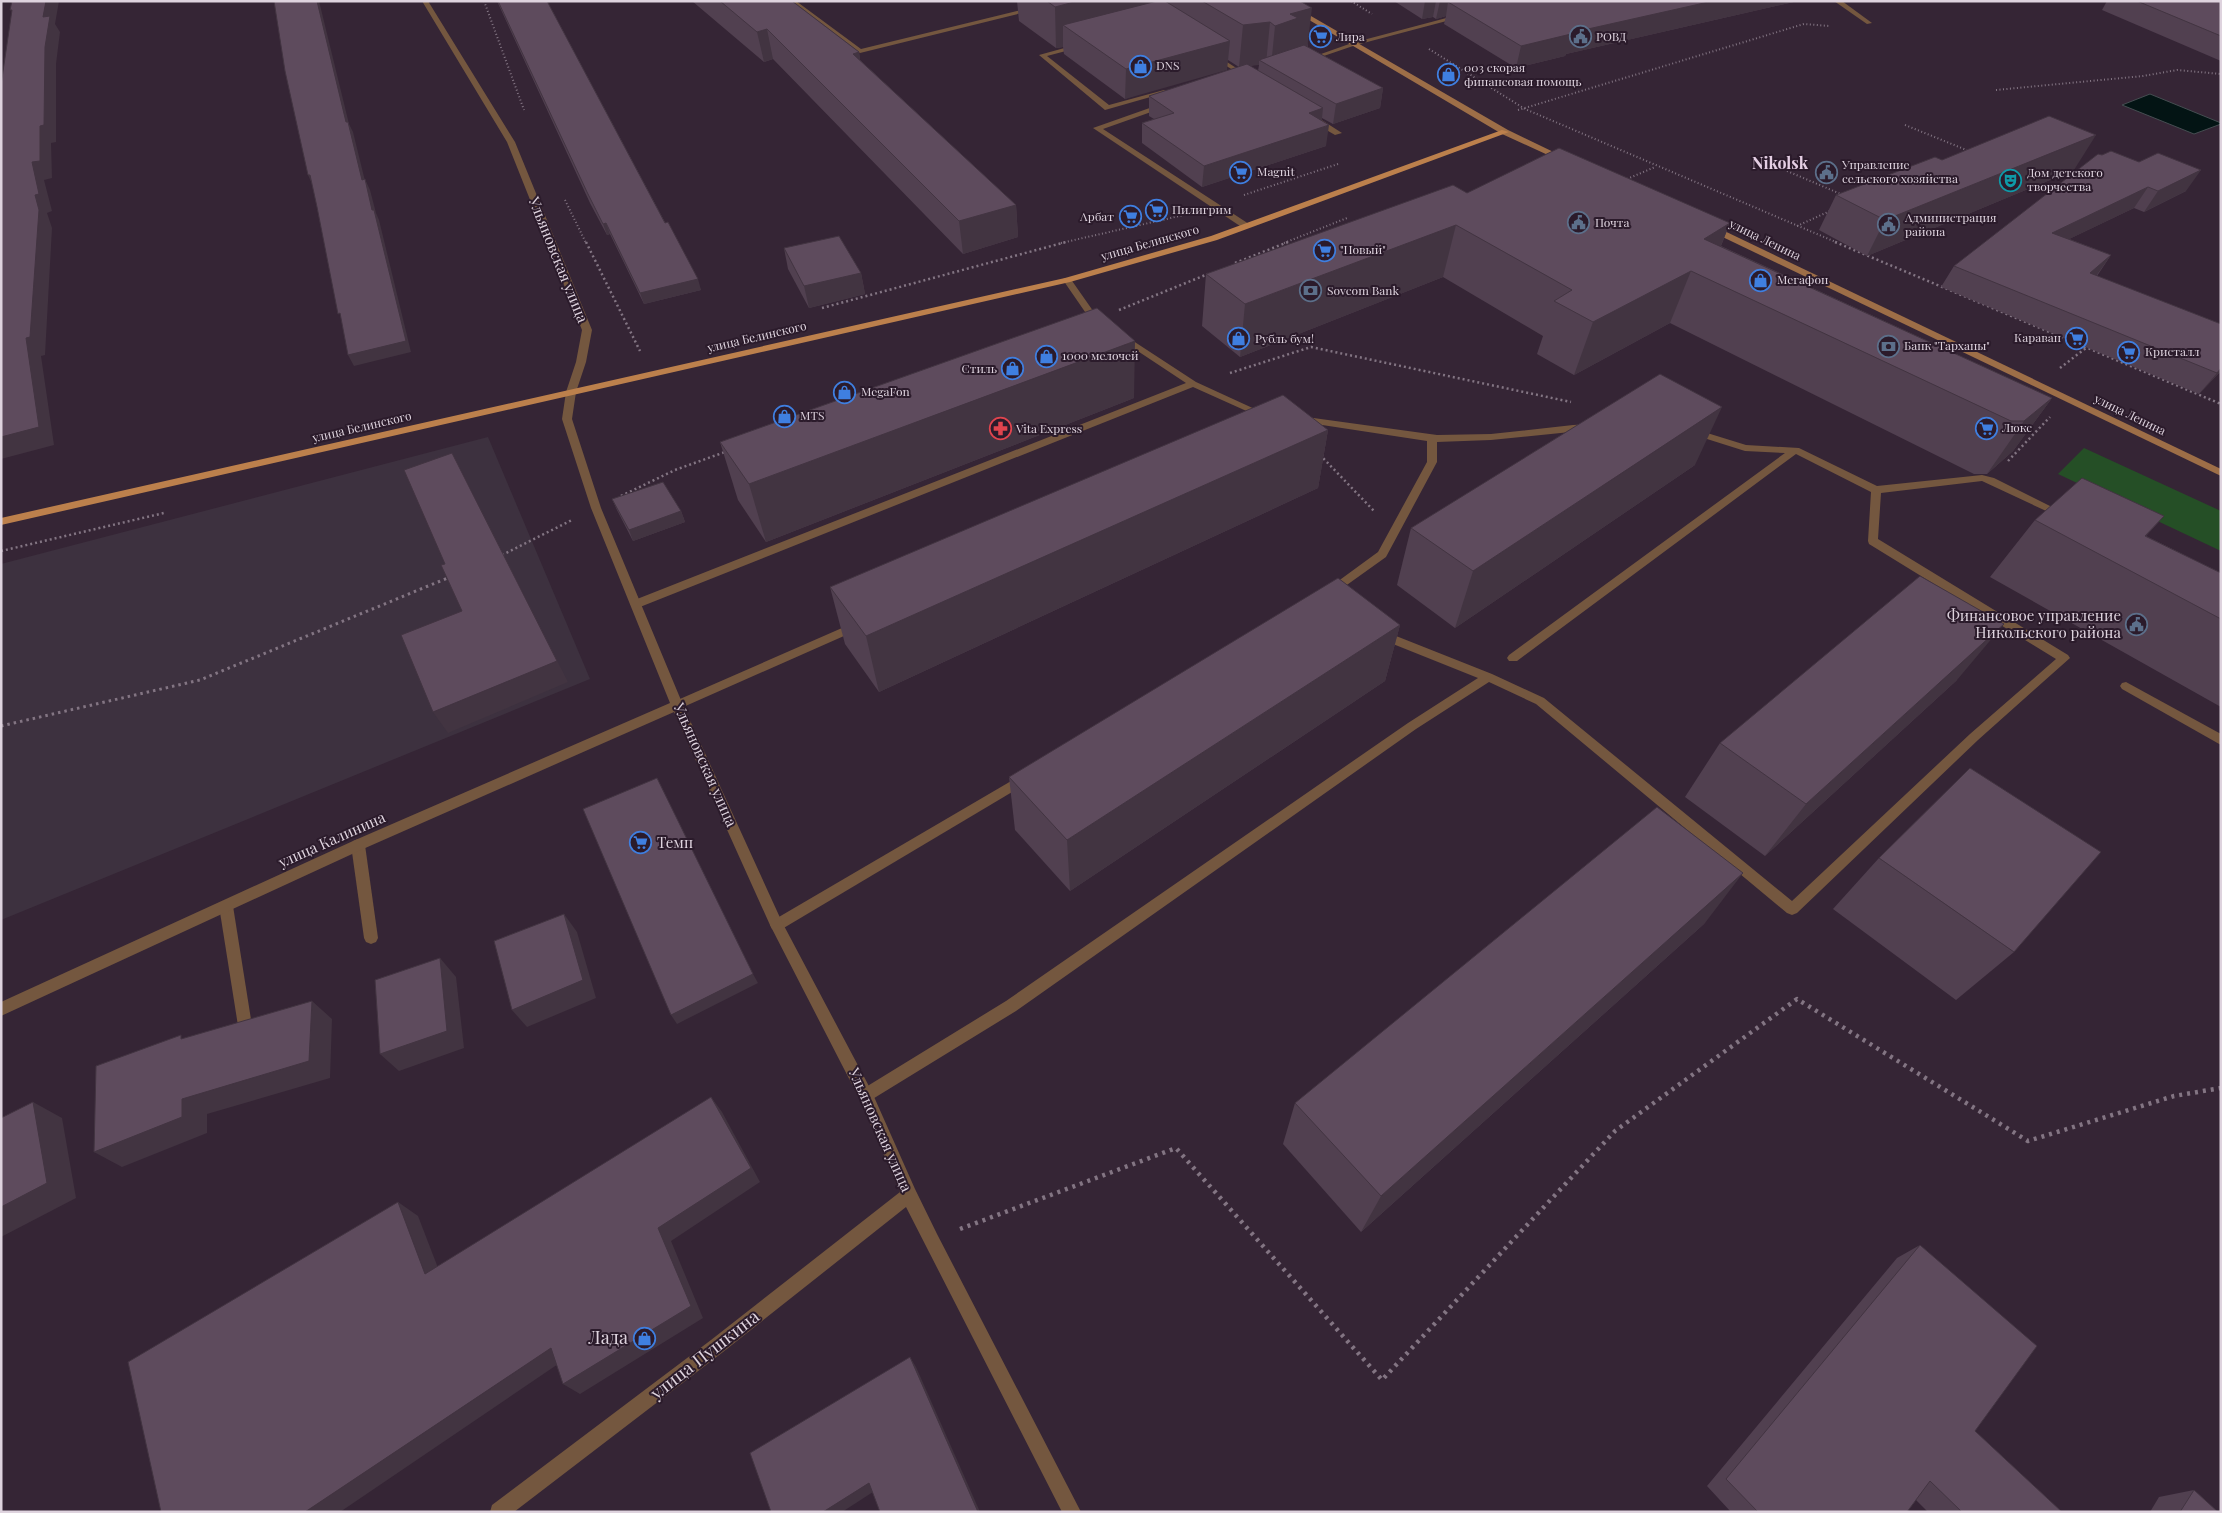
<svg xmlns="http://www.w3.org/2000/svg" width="2222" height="1513" font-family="'Playfair Display',serif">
  <rect width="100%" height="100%" fill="#352535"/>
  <path fill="#3d313f" d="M488 437 590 679 1 920V564Z"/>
  <path fill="#254f26" d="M2084 448 2221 511V551L2058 474Z"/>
  <path fill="#031414" stroke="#454d51" d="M2150 94 2221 123V124L2194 134 2122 105Z"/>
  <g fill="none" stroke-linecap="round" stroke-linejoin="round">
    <g stroke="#837583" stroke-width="2" stroke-dasharray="1 2.5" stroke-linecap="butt">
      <path d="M484 1 524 110"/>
      <path d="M1351 1 1372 14"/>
      <path d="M1429 49 1525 109 1838 243"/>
      <path d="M1996 90 2143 76 2177 70 2221 74"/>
      <path d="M1518 110 1804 24 1829 26"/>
      <path d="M1905 125 1969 151"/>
      <path d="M1787 171 1843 195"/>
      <path d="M1627 179 1655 167"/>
      <path d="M1244 195 1338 164"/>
      <path d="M565 200 586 243"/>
      <path d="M1797 226 1830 211"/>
      <path d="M1061 243 1184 215"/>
      <path d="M1284 243 1347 218"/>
    </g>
    <g stroke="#837583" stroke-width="2.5" stroke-dasharray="2 3" stroke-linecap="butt">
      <path d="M586 242 640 351"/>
      <path d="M1835 242 2221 404"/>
      <path d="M1235 263 1288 242"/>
      <path d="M822 308 1066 242"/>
      <path d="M1119 310 1208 274"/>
      <path d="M2060 368 2086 348"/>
      <path d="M1230 373 1311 347 1571 402"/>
      <path d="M1322 454V457L1375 512"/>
      <path d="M2008 461 2050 417"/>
      <path d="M621 496 675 470 725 452"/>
      <path d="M1 551 164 513"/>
      <path d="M502 555 572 520"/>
    </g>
    <path stroke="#837583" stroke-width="3" stroke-dasharray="2.5 4" stroke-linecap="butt" d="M1 726 200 680 450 577"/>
    <path stroke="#837583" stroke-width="4.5" stroke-dasharray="3 5" stroke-linecap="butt" d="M960 1229 1176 1148 1382 1380 1615 1131 1797 999 2028 1141 2174 1096 2221 1088"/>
    <g fill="#74573f" fill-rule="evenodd">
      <path d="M789 1H796L861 49 1058 1H1070L860 53Z"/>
      <path d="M1465 1H1473L1477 5V11L1473 14 1356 45 1309 61 1304 60 1352 43 1469 12 1472 7Z"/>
      <path d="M1079 44 1081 45V47L1047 56 1109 105 1164 90 1168 92 1105 110 1039 55Z"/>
      <path d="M1212 55H1216L1241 71 1236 72 1212 57Z"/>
      <path d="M1161 104 1168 106 1103 129 1249 224V228H1243L1093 128Z"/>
      <path d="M1311 117H1317L1342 133 1335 135 1311 121Z"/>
      <path d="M1064 278H1070L1098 318 1103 321V325H1097L1092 322 1063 280Z"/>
      <path d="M1121 333 1196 382 1270 416 1265 419 1262 418 1193 387 640 607 636 608 630 604 632 601 1186 383 1118 338 1116 336Z"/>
      <path d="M1299 416 1437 435 1491 434 1573 425 1590 424 1595 427 1590 430 1491 440 1437 442V462L1386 557 1330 597 1324 593 1326 590 1378 552 1427 462V441L1296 421V417Z"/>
      <path d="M1691 428 1746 445 1799 448 1877 486 1982 475 1994 478 2068 515 2063 519 2059 517 1982 481 1881 493 1878 539 2068 655 2070 658 1978 740 1797 913 1792 915 1787 913 1536 704 1489 682 1416 729 1016 1011 871 1100 866 1102 861 1100 858 1095 861 1090 1006 1001 1408 723 1478 678 1378 638 1376 635 1378 632H1386L1492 674 1544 698 1792 901 1970 734 2056 659 1869 544 1868 541 1871 492 1796 454 1517 661H1509L1507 658 1509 655 1785 453 1745 451 1688 433 1686 431Z"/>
      <path d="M858 621 862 622 864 625 862 628 681 708 677 710 671 705 673 702Z"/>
      <path d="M2126 682 2221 734V745L2122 689 2120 686 2122 683Z"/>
      <path d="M1025 773 1029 774 1031 778 1029 782 782 929 777 931 772 929 770 925 772 921Z"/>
      <path d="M358 839 363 841 365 845 378 938 376 942 371 944 366 942 364 938 351 845 353 841Z"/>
      <path d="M226 900 231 902 233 906 253 1032 251 1037 246 1039 241 1037 239 1032 219 906 221 902Z"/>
    </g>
    <g fill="#74573f" fill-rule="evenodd">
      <path d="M422 1H428L515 142 592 330 586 362 576 392 572 419 601 508 683 705 782 922 871 1090 915 1189 937 1234 1081 1512H1062L906 1207 723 1352 514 1512H490L492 1505 711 1340 900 1192 860 1100 770 925 674 712 363 849 1 1016V1002L353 841 670 703 591 508 562 419 566 392 576 362 582 330 507 142Z"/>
      <path d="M1834 1H1842L1872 23 1867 24Z"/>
    </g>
    <g fill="#9d6e47" fill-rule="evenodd">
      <path d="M1277 1H1285L1508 130 1568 159 1561 161 1502 134Z"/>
      <path d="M1708 226H1714L2221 469V476L1708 230Z"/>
    </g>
    <path fill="#bc804c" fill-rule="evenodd" d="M1502 130 1509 132 1217 240 1070 282 1 525V518L1065 278 1211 236Z"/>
  </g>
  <g fill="#514050" fill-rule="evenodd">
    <path d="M497 1H547L701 290 644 304 610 234 607 235 590 203Z"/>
    <path d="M692 1H792L859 52 860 60 1016 205 1018 237 963 254 773 59 764 62Z"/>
    <path d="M1017 1H1300L1308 47 1383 88 1380 108 1333 124 1322 118V121L1326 146 1202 187 1142 143V123L1154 119 1149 116V96L1239 67 1228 60 1125 99 1064 54 1063 47 1056 48 1019 21ZM1254 65H1259L1258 71 1250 66Z"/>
    <path d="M1394 1H1798L1566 54 1565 56 1516 68 1444 24 1446 16 1436 19 1433 17 1422 19Z"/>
    <path d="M2107 1H2221V61L2102 10Z"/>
    <path d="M2102 155 2186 191 2144 212 2134 208 2069 239 2111 255 2097 276 2221 324V371L2199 394 1941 287 1954 266Z"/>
    <path d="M1942 160 2074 170 1867 256 1819 230 1836 195Z"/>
    <path d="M1467 193 1730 223 1721 246 2052 398 2013 451 1987 474H1974L1670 323 1574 375 1537 354 1543 336 1443 277 1240 357 1202 326 1206 274Z"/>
    <path d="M784 248 861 273 865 294 809 308 788 269Z"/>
    <path d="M1134 398 766 542 738 500 720 442Z"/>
    <path d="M1328 430 1318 488 879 692 845 644 830 587Z"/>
    <path d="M1695 465 1455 628 1397 585 1411 528Z"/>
    <path d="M612 499 681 511 685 522 633 541 617 510Z"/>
    <path d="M2164 516 2146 536 2221 573V707L1990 577 2035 520Z"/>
    <path d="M1400 625 1385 681 1070 891 1015 830 1009 777Z"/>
    <path d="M1957 680 1765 856 1685 797 1720 743Z"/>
    <path d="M1879 858 2014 952 1956 1000 1833 909Z"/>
    <path d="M1705 923 1361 1232 1283 1144 1295 1103Z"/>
    <path d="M1920 1245 1975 1431 2062 1512H1928L1916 1500 1907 1512H1731L1707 1486 1897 1258Z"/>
    <path d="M2194 1490 2218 1512H2150L2159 1497Z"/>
  </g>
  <g fill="#423441">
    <path d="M46 1H59L55 24 60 32 56 64V142L51 143 52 178 44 180 52 211 47 213 52 228 45 355 41 356 54 445 1 459V437L26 338 32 162 40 126 43 17Z"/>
    <path d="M317 1H319L349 124 353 132 366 185 365 179 370 190 376 213 379 220 411 352 354 366 348 355 372 210 362 180 346 122Z"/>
    <path d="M1078 1H1165L1063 25V47L1056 48 1055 7Z"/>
    <path d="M1425 1H1436L1433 17 1422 19Z"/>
    <path d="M1440 1H1471L1448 2 1446 16 1436 19Z"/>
    <path d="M1713 1H1798L1566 54 1565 56 1516 68 1521 46 1570 33Z"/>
    <path d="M1312 8 1307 49 1271 66 1275 26 1290 14Z"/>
    <path d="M1270 22 1266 64 1259 60V65L1239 67 1243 25Z"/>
    <path d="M767 29 773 59 764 62 757 32Z"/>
    <path d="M1230 41 1227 70 1125 99 1126 69Z"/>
    <path d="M859 52 863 82 853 54Z"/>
    <path d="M1383 88 1380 108 1333 124 1336 104Z"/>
    <path d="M1323 108 1321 128 1329 125 1326 146 1202 187 1204 166 1309 113Z"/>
    <path d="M2096 135 2074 170 1867 256 1885 220Z"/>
    <path d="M2201 170 2186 191 2144 212 2158 191Z"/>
    <path d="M308 175H310L313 186Z"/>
    <path d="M2148 187 2134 208 2038 254 2052 233Z"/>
    <path d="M1016 205 1018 237 963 254 959 221Z"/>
    <path d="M606 223 610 234 607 235 603 224Z"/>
    <path d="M1730 223 1709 275 1704 239Z"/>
    <path d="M1456 225 1443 277 1240 357 1245 304Z"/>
    <path d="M2111 255 2096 276 2090 273Z"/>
    <path d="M1691 271 1670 323 1574 375 1593 322Z"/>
    <path d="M861 273 865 294 809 308 804 286Z"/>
    <path d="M698 279 701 290 644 304 640 293Z"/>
    <path d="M1135 341 1134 398 766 542 749 484Z"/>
    <path d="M2221 368V371L2199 394 2217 373Z"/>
    <path d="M2052 398 2013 451 1987 474 2024 421Z"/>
    <path d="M1722 407 1695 465 1455 628 1473 571Z"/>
    <path d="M1328 430 1318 488 879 692 866 636Z"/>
    <path d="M452 453 568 682 448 733 433 712 557 661Z"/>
    <path d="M681 511 685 522 633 541 629 530Z"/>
    <path d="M2004 624 1957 680 1765 856 1806 804Z"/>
    <path d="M1400 625 1385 681 1070 891 1067 840Z"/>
    <path d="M1743 873 1705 923 1361 1232 1381 1196Z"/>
    <path d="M564 914 577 932 596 998 527 1027 512 1010Z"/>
    <path d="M440 958 456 977 464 1048 399 1071 380 1054Z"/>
    <path d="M753 974 758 983 677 1024 671 1015Z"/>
    <path d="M312 1001 332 1019 330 1078 207 1114V1133L122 1167 94 1152 182 1099Z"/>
    <path d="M711 1097 722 1112 760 1182 671 1241 703 1318 580 1394 563 1384 658 1228Z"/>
    <path d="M33 1102 62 1118 76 1198 1 1237V1207Z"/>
    <path d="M398 1202 418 1216 445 1286 425 1274Z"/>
    <path d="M551 1348 567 1358 340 1512H305Z"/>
    <path d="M910 1357 916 1367 980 1512H978Z"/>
    <path d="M869 1483 876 1490 842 1512H823Z"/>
  </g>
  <g fill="#5e4b5d" stroke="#423441">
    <path d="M12 1H46L43 17 50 16 45 47 44 125 40 126V161L32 162 39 194 35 195 39 210 30 337 26 338 39 427 1 437V85L12 10H10Z"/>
    <path d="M274 1H317L346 122H348L362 180 365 179 372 210H374L406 341 348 355 340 313 338 314 317 207 310 175H308L285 71Z"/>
    <path d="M498 1H547L665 223 668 222 698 279 640 293 606 223 603 224 587 192Z"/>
    <path d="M720 1H792L859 52 853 54 1016 205 959 221 767 29 757 32Z"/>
    <path d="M1047 1H1078L1055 7Z"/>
    <path d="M1157 1H1165L1230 41 1126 69 1063 25Z"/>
    <path d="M1202 1H1300L1312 8 1290 14 1298 18 1275 26 1270 22 1243 25Z"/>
    <path d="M1452 1H1713L1570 33 1571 34 1521 46 1448 2Z"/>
    <path d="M2137 1H2221V36Z"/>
    <path d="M1304 45 1383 88 1336 104 1259 60Z"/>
    <path d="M1247 64 1323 108 1309 113 1329 125 1204 166 1142 123 1174 113 1149 96Z"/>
    <path d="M2049 116 2096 135 1885 220 1836 195 1935 157 1942 160Z"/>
    <path d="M1559 148 1730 223 1704 239 2052 398 2024 421H2011L1691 271 1593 322 1554 301 1572 290 1456 225 1245 304 1206 274 1453 185 1467 193Z"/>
    <path d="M2111 151 2139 162 2158 153 2201 170 2158 191 2148 187 2052 233 2111 255 2090 273 2221 324V368L2217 373 1954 266 2098 154 2102 155Z"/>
    <path d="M839 236 861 273 804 286 784 248Z"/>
    <path d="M1097 308 1135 341 749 484 720 442Z"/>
    <path d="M1660 374 1722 407 1473 571 1411 528Z"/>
    <path d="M1283 395 1328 430 866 636 830 587Z"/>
    <path d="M452 453 557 661 433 712 401 635 462 611 441 565 445 564 404 470Z"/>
    <path d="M2082 478 2164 516 2145 536 2221 573V619L2035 520Z"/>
    <path d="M663 482 681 511 629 530 612 499Z"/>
    <path d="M1920 576 2004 624 1806 804 1720 743Z"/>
    <path d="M1338 578 1400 625 1067 840 1009 777Z"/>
    <path d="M1970 768 2101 852 2014 952 1879 858Z"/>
    <path d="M657 778 753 974 671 1015 583 809Z"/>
    <path d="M1657 807 1743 873 1381 1196 1295 1103Z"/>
    <path d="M564 914 583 980 512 1010 494 941Z"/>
    <path d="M440 958 447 1031 380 1054 375 980Z"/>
    <path d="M312 1001 309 1061 182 1099V1117L94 1152 96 1066 181 1035V1039Z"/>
    <path d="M711 1097 751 1168 658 1228 691 1306 563 1384 551 1348 305 1512H161L128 1362 398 1202 425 1274Z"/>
    <path d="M33 1102 47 1183 1 1207V1118Z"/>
    <path d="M1920 1245 2037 1346 1975 1431 2062 1512H1962L1930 1481 1907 1512H1758L1726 1479Z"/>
    <path d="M910 1357 978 1512H880L869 1483 823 1512H771L750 1453Z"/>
    <path d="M2194 1490 2218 1512H2180Z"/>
  </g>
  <defs>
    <symbol id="supermarket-ring" viewBox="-11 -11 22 22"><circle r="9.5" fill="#2b1b2b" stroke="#3f7fe0" stroke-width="1.5"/><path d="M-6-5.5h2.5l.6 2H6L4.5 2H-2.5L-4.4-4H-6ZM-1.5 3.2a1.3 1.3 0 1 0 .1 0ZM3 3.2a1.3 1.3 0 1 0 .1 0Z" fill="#3f7fe0"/></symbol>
    <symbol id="civic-ring" viewBox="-11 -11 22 22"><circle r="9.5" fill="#2b1b2b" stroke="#5c6f8a" stroke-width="1.5"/><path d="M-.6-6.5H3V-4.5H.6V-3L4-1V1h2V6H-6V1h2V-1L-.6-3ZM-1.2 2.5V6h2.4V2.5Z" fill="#5c6f8a"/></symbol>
    <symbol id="shop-ring" viewBox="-11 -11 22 22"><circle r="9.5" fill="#2b1b2b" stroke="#3f7fe0" stroke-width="1.5"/><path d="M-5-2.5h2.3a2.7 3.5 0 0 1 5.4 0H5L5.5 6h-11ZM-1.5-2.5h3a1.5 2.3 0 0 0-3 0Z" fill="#3f7fe0"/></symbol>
    <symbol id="theatre-ring" viewBox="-11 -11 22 22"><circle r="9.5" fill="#2b1b2b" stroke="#0f9aa8" stroke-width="1.5"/><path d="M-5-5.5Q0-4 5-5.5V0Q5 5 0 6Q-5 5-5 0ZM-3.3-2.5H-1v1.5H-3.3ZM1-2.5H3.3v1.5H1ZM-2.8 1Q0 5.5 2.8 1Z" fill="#0f9aa8"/></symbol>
    <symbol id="bank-ring" viewBox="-11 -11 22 22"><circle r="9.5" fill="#2b1b2b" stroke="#5c6f8a" stroke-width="1.5"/><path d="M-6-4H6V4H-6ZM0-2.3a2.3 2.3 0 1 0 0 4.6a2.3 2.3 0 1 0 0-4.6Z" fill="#5c6f8a"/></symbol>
    <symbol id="pharmacy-ring" viewBox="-11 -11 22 22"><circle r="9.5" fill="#2b1b2b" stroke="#e0444e" stroke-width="1.5"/><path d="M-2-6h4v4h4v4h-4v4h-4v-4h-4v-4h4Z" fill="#e0444e"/></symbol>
  </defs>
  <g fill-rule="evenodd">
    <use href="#supermarket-ring" x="1308" y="24" width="25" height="25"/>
    <use href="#civic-ring" x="1568" y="24" width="25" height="25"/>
    <use href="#shop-ring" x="1128" y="54" width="25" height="25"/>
    <use href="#shop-ring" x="1436" y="62" width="25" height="25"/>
    <use href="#supermarket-ring" x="1228" y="160" width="25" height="25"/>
    <use href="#civic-ring" x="1814" y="160" width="25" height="25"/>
    <use href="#theatre-ring" x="1998" y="168" width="25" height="25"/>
    <use href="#supermarket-ring" x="1144" y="198" width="25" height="25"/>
    <use href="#supermarket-ring" x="1118" y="204" width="25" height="25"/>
    <use href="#civic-ring" x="1566" y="210" width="25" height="25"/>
    <use href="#civic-ring" x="1876" y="212" width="25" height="25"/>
    <use href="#supermarket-ring" x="1312" y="238" width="25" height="25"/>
    <use href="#shop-ring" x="1748" y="268" width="25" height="25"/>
    <use href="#bank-ring" x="1298" y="278" width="25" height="25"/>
    <use href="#supermarket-ring" x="2064" y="326" width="25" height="25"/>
    <use href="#shop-ring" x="1226" y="326" width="25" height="25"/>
    <use href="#bank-ring" x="1876" y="334" width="25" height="25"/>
    <use href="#supermarket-ring" x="2116" y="340" width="25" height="25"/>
    <use href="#shop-ring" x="1034" y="344" width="25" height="25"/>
    <use href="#shop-ring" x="1000" y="356" width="25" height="25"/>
    <use href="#shop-ring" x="832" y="380" width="25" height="25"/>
    <use href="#shop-ring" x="772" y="404" width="25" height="25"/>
    <use href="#supermarket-ring" x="1974" y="416" width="25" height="25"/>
    <use href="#pharmacy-ring" x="988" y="416" width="25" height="25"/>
    <use href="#civic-ring" x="2124" y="612" width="25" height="25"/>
    <use href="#supermarket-ring" x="628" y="830" width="25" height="25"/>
    <use href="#shop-ring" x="632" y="1326" width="25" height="25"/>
  </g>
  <g text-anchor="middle" stroke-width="4" stroke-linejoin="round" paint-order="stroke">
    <g font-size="12" fill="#ded3de" stroke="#2b1b2b" text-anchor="start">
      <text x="1336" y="41">Лира</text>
      <text x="1596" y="41">РОВД</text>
      <text x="1156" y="70">DNS</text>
      <text x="1464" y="72">003 скорая<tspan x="1464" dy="14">финансовая помощь</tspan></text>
      <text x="1842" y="169">Управление<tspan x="1842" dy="14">сельского хозяйства</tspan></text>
      <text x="1257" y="176">Magnit</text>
      <text x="2027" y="177">Дом детского<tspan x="2027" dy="14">творчества</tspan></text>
      <text x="1172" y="214">Пилигрим</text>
      <text x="1114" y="221" text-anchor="end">Арбат</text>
      <text x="1905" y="222">Администрация<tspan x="1905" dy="14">района</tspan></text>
      <text x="1595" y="227">Почта</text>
      <text x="1340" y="254">"Новый"</text>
      <text x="1777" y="284">Мегафон</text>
      <text x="1327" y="295">Sovcom Bank</text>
      <text x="2061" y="342" text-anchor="end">Караван</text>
      <text x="1255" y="343">Рубль бум!</text>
      <text x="1904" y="350">Банк "Тарханы"</text>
      <text x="2145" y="356">Кристалл</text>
      <text x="1062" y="360">1000 мелочей</text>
      <text x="997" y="373" text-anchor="end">Стиль</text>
      <text x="861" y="396">MegaFon</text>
      <text x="800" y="420">MTS</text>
      <text x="2002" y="432">Люкс</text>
      <text x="1016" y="433">Vita Express</text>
    </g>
    <g font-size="12" fill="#ded3de" stroke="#2b1b2b">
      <text transform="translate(1765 240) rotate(26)" y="4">улица Ленина</text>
      <text transform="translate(1150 243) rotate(-16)" y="4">улица Белинского</text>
      <text transform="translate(757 337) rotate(-13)" y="4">улица Белинского</text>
      <text transform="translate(2130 415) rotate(26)" y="4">улица Ленина</text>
      <text transform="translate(362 427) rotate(-13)" y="4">улица Белинского</text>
    </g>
    <g font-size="15" fill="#ded3de" stroke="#2b1b2b">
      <text transform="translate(558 260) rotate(68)" y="5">Ульяновская улица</text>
      <text transform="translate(705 765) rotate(66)" y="5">Ульяновская улица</text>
      <text transform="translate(332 840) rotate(-24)" y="5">улица Калинина</text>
      <text transform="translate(880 1130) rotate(66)" y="5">Ульяновская улица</text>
    </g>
    <g font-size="15" fill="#ded3de" stroke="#2b1b2b" text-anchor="end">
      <text x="2121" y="621">Финансовое управление<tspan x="2121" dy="17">Никольского района</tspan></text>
      <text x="657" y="848" text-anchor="start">Темп</text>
    </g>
    <g font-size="16" font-weight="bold" fill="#e5cfe4" stroke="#2b1b2b">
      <text x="1780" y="169">Nikolsk</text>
    </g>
    <g font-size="18" fill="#ded3de" stroke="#2b1b2b" text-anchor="end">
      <text x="628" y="1344">Лада</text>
    </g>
    <g font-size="18" fill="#ded3de" stroke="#2b1b2b">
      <text transform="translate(705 1355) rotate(-38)" y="6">улица Пушкина</text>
    </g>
  </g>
  <rect width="2222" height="1513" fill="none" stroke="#ded3de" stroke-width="5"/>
</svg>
